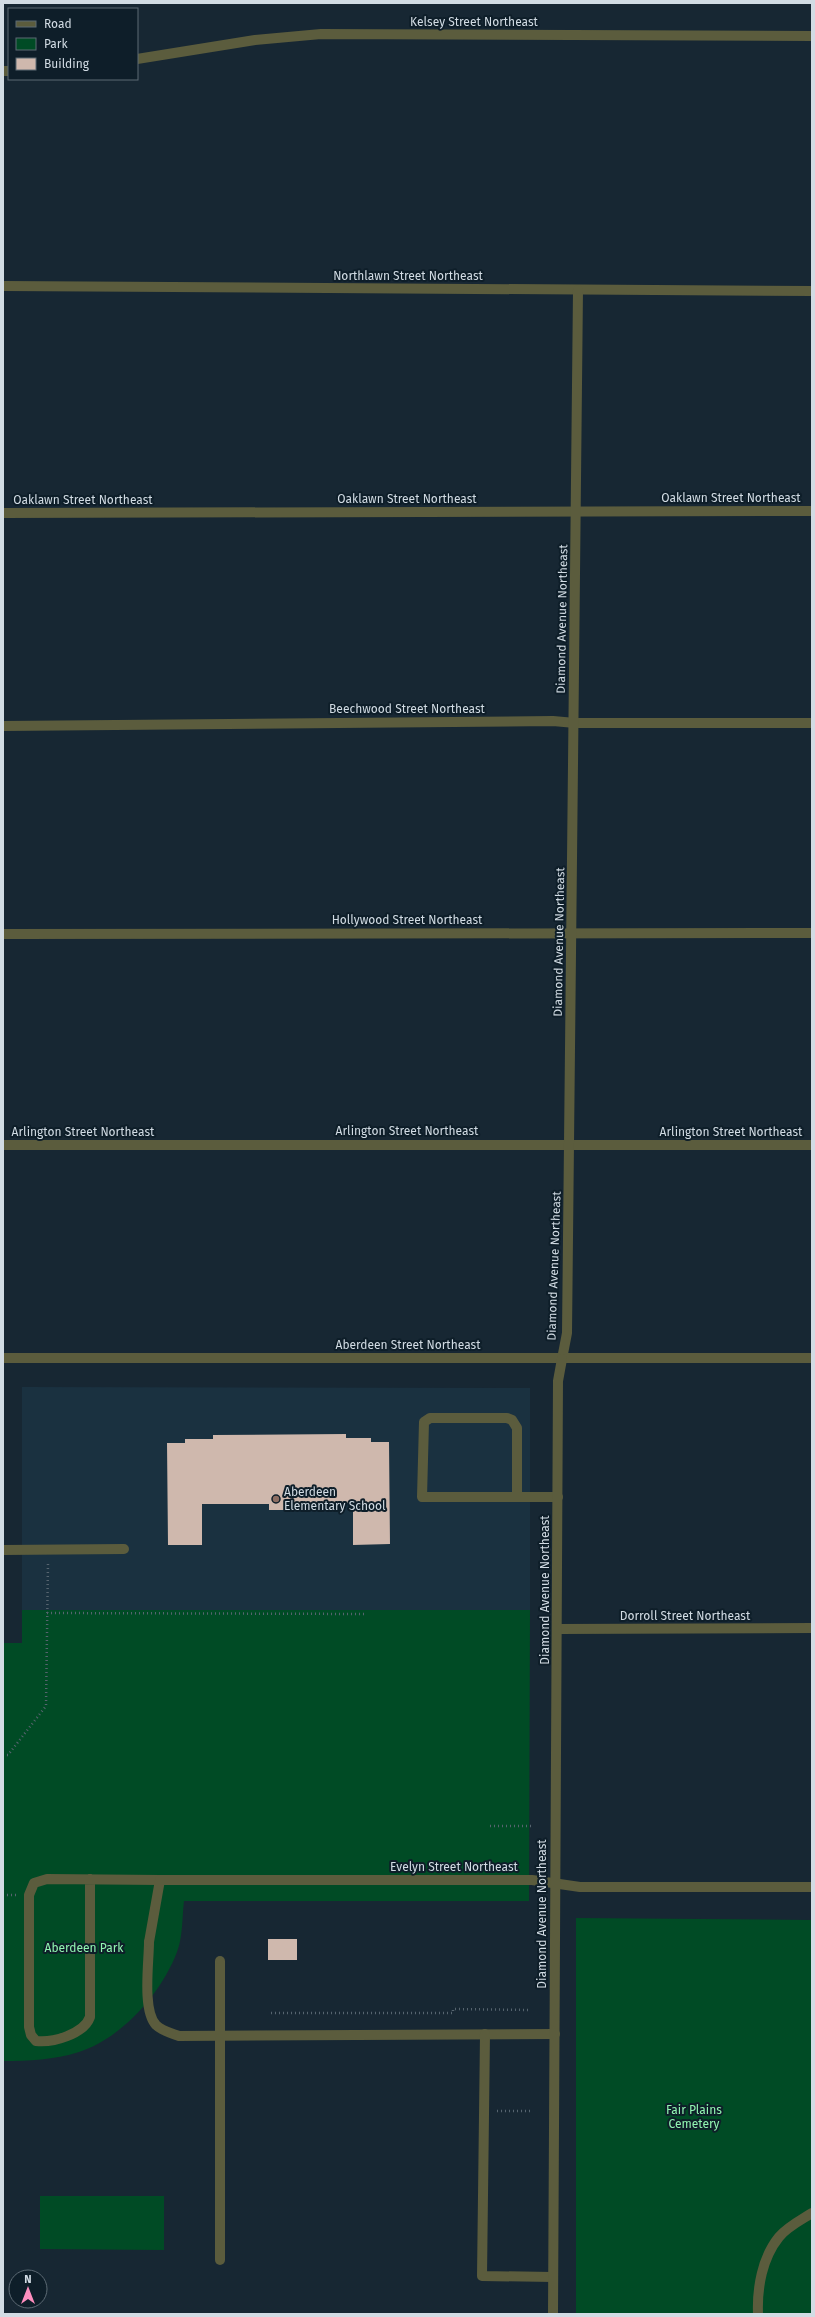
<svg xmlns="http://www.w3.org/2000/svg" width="815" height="2317" font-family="'Fira Sans',sans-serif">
  <rect width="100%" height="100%" fill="#172733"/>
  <path fill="#1a3140" d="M22 1387 530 1388V1610H22Z"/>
  <g fill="#004b25">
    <path d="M22 1610H530L529 1901H184C182 1918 183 1936 177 1952 161 1994 122 2038 79 2052 54 2060 29 2061 3 2061V1643H22Z"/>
    <path d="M576 1918 812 1920V2314H576Z"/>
    <path d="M40 2196H164V2250L40 2249Z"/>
  </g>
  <g fill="#cfb8ad">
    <path d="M346 1434V1438H371V1442H389L390 1544 353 1545V1503L285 1504V1510H269V1504H202V1545H168L167 1443H185V1439H213V1435Z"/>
    <rect x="268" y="1939" width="29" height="21"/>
  </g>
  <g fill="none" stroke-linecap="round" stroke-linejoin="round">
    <g stroke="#56646f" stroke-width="2.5" stroke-dasharray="1 3" stroke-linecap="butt">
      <path d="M47 1613 366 1614"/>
      <path d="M3 1755H8L46 1706 48 1562"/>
      <path d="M490 1826H533"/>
      <path d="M3 1895H16"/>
      <path d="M271 2013H453V2009L531 2010"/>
      <path d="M497 2111H530"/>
    </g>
    <g stroke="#5b5c3d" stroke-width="10">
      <path d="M517 1496V1428L512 1420 507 1418H430L424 1422 422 1497H558"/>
      <path d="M3 1550 124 1549"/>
      <path d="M90 1879V2017C84 2034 53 2043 36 2041L31 2035 29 2027V1895L34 1883 47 1879 160 1880"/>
      <path d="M149 1942C149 1962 142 2010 156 2025 162 2031 171 2033 179 2036L555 2034"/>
      <path d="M220 1961V2260"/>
      <path d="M485 2034 482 2276 553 2277"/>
      <path d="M758 2314C757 2288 762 2258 779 2237 787 2227 801 2220 812 2213"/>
    </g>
    <g stroke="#5b5c3d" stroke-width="10">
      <path d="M137 59 255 40 321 34 812 36"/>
      <path d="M3 71H9"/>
      <path d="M3 286 812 291"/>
      <path d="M3 513 812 511"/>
      <path d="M3 726 553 721 575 723H812"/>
      <path d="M3 934 812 933"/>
      <path d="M3 1145H812"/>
      <path d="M562 1359 567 1333 578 290"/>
      <path d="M558 1629 812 1628"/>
      <path d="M149 1942 160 1880H532L580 1887H812"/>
    </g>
    <g stroke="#5b5c3d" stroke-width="10">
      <path d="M3 1358H812"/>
      <path d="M553 2314 558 1381 562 1359"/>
    </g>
  </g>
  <circle fill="#8d6e63" stroke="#0e1e29" stroke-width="1.5" cx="276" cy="1499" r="4"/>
  <g text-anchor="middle" stroke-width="4" stroke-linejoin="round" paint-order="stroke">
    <g font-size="12" fill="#d2dce4" stroke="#0e1e29">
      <text x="474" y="26">Kelsey Street Northeast</text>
      <text x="408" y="280">Northlawn Street Northeast</text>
      <text x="731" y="502">Oaklawn Street Northeast</text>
      <text x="407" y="503">Oaklawn Street Northeast</text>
      <text x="83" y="504">Oaklawn Street Northeast</text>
      <text transform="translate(562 619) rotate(-89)" y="4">Diamond Avenue Northeast</text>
      <text x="407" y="713">Beechwood Street Northeast</text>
      <text x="407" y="924">Hollywood Street Northeast</text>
      <text transform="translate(559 942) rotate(-89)" y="4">Diamond Avenue Northeast</text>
      <text x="407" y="1135">Arlington Street Northeast</text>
      <text x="83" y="1136">Arlington Street Northeast</text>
      <text x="731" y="1136">Arlington Street Northeast</text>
      <text transform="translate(554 1266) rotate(-88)" y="4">Diamond Avenue Northeast</text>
      <text x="408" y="1349">Aberdeen Street Northeast</text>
      <text transform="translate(545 1590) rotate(-90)" y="4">Diamond Avenue Northeast</text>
      <text x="685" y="1620">Dorroll Street Northeast</text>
      <text x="454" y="1871">Evelyn Street Northeast</text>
      <text transform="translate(542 1914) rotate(-90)" y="4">Diamond Avenue Northeast</text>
    </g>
    <g font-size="12" fill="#d2dce4" stroke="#0e1e29" text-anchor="start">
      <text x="284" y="1496">Aberdeen<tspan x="284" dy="14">Elementary School</tspan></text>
    </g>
    <g font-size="12" fill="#91f5b1" stroke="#0e1e29">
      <text x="84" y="1952">Aberdeen Park</text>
      <text x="694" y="2114">Fair Plains<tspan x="694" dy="14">Cemetery</tspan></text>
    </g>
  </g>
  <rect width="815" height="2317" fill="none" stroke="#d2dce4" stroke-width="8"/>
  <rect x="8" y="8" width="130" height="72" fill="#0e1e29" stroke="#5c6a74"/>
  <rect x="16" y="21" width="20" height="6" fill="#5b5c3d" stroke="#5c6a74"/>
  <text x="44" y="28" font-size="12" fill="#d2dce4">Road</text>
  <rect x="16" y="38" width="20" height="12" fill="#004b25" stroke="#5c6a74"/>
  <text x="44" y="48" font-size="12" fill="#d2dce4">Park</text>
  <rect x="16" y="58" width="20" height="12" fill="#cfb8ad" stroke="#5c6a74"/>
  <text x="44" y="68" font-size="12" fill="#d2dce4">Building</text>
  <g transform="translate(28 2289)"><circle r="19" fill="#0e1e29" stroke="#5c6a74"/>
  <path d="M0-3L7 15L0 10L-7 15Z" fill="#fd8ebe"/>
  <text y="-6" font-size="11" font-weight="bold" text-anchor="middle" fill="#d2dce4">N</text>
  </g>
</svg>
